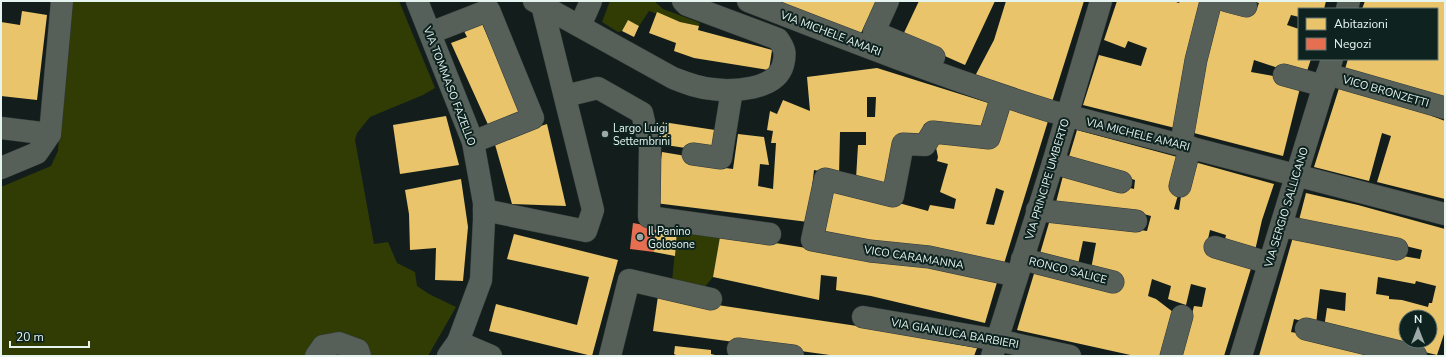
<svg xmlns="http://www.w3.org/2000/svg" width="1446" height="357" font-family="'Nunito Sans',sans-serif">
  <rect width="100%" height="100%" fill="#131e1c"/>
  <g fill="#303c04">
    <path d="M70 1H399L435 88 423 95 370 117 357 133 355 140 374 244 388 242 397 263 415 272 417 286 429 294 456 307 428 356H1V187L51 166 58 151Z"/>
    <path d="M610 1H654L663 9 700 23 699 26 680 22 649 11 639 26 628 20 622 31 618 32 602 22Z"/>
    <path d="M677 230 720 237 713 277 703 289 672 282Z"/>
  </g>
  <g fill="#e9c46a" fill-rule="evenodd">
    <path d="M770 1H877L860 35Z"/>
    <path d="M919 1H995L965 65 902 37Z"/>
    <path d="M1006 1H1084L1052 102 975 76 994 40Z"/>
    <path d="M1117 1H1173L1179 3 1180 1H1204L1179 129 1083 105 1099 55 1141 66 1147 48 1128 41 1125 48 1104 40Z"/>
    <path d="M1253 1H1326L1324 9H1299V17L1291 15 1287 25 1299 29V59H1311L1305 77 1254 60 1251 72 1273 76 1301 84 1283 156 1190 132 1219 6 1255 13 1259 3Z"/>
    <path d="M1365 1H1445V103L1345 69 1348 59H1437V9H1362Z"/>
    <path d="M22 11 47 15 37 100 1 96V22L20 25Z"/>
    <path d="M657 12 680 22 699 26 698 30 772 50 769 70 694 58 674 51 676 43 649 33Z"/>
    <path d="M480 19 522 115 490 129 451 43 467 37 462 27Z"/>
    <path d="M628 20 639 26 634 37 622 31Z"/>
    <path d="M877 68 995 105 986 132 924 124 922 140 894 138V147L890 187 856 179 858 145H866V132H840L839 175 814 170 808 222 655 203 662 152 686 156V163L733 169 738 134 764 137 769 165 760 164 758 186 773 189 776 143H771L773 131 767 130 770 111 777 114 783 100 810 111 807 77ZM867 97H876L875 117H867Z"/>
    <path d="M1341 82 1434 109 1432 116 1445 121V199L1377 182 1391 136 1382 133 1369 181 1314 167Z"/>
    <path d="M1005 108 1048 121 1003 267 821 234 833 185 928 211 930 205 954 209 956 199 940 192 948 164 937 161 938 157 934 138 995 147ZM996 188 1004 191 994 225 986 224Z"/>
    <path d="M446 116 459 165 400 174 393 125Z"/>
    <path d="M663 122 715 130 712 152 659 144Z"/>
    <path d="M547 124 566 206 512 204 494 141Z"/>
    <path d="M1077 130 1181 158 1178 195 1174 209 1179 210 1181 196 1191 161 1274 184 1262 220 1254 255 1224 244 1226 235 1210 230 1206 248 1253 262 1224 356H1181L1194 306 1202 307 1206 288 1191 284 1186 305 1168 299 1171 286 1152 279 1148 296 1156 299 1173 312 1161 356H1135L1017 330 1036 267 1120 289 1123 277 1091 269 1096 243 1083 241 1077 269 1039 257 1051 216 1147 231 1151 216 1129 210 1055 206 1064 172 1134 189 1135 180 1068 160Z"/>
    <path d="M461 179 468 227 463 281 435 280 436 248 410 250 409 214 405 190Z"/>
    <path d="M1306 193 1358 205 1445 229V331L1437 355 1324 328 1327 308 1345 311 1346 293 1320 289 1316 324 1294 319 1291 332 1307 335 1389 356H1259L1293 237 1420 259 1422 250 1299 220ZM1378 277 1415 284 1416 281 1436 286 1432 303H1429L1428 307 1402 300 1389 299V296L1376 294ZM1406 317H1430V341H1406Z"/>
    <path d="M655 227 677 230 675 256 654 252Z"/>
    <path d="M514 234 618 260 592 356 489 331 496 304 577 325 589 277 507 259Z"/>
    <path d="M720 237 763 241 998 279 985 323 871 296 836 290 837 277 821 275 819 300 713 277Z"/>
    <path d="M658 296 857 326 977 348 974 356H837L653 331Z"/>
    <path d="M675 346 711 350V354L719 356H678L674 354Z"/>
  </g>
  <path fill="#e76f51" d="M633 223 655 227 654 252 630 249Z"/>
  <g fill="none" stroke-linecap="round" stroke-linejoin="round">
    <defs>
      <g id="minor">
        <path d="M534 1 673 78C686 83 698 88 712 89 733 92 776 90 783 65 786 53 785 49 778 39L687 5 683 1"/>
        <path d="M748 1C848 40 948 79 1050 111L1445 214"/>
        <path d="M888 1 874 32 934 57"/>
        <path d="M1227 1 1246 6"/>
        <path d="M1347 9 1349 1"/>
        <path d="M580 26 591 1"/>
        <path d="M430 33 489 10 533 118 473 142"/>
        <path d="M1327 74 1445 108"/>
        <path d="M1284 75 1324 86"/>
        <path d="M565 96 598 88 642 113 650 147 649 217 770 234"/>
        <path d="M1002 96 989 138 933 132 925 145 903 144 893 196 825 179 812 240 870 251 929 257 1017 276"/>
        <path d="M1 128 50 134"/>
        <path d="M1181 145 1196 60 1211 1"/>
        <path d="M693 154 721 158 732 90"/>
        <path d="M1053 163 1121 182"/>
        <path d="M1 168 37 153 50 134 62 1"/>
        <path d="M1180 186 1190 147"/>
        <path d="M484 210 586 231 593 210 542 5"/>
        <path d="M1037 210 1136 221"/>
        <path d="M1281 226 1397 249"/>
        <path d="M1215 247 1269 263"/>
        <path d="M1022 259 1113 282"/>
        <path d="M863 317 997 340 1070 356"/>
        <path d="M1306 329 1416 356"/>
        <path d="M458 342 491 356"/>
        <path d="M738 349 793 356"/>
        <path d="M316 356 323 346 339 343 358 350 360 356"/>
        <path d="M610 356 629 280 711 299"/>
        <path d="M992 356 1053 163 1101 1"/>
        <path d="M1171 356 1182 316"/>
        <path d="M1241 356 1332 59"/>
      </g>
      <path id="major" d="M417 1 473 142 484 203V220L481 280 458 342 448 356"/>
    </defs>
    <use href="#minor" stroke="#313b39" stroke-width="23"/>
    <use href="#major" stroke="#313b39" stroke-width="23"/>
    <use href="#minor" stroke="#575f59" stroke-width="22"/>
    <use href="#major" stroke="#546059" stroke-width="22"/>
  </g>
  <g fill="#9ca9a6" stroke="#0e231f" stroke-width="1.5">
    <circle cx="605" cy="134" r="4"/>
    <circle cx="640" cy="237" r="4"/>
  </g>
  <g text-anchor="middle" stroke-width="4" stroke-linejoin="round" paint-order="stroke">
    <g font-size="11" fill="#e6f4f0" stroke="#0e231f">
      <text transform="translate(831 33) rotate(21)" y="4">VIA MICHELE AMARI</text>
      <text transform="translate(450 86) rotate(69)" y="4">VIA TOMMASO FAZELLO</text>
      <text transform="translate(1386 91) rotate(16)" y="4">VICO BRONZETTI</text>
      <text transform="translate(1138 134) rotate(14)" y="4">VIA MICHELE AMARI</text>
      <text transform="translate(1047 179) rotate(-73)" y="4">VIA PRINCIPE UMBERTO</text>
      <text transform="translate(1286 207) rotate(-73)" y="4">VIA SERGIO SALLICANO</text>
      <text transform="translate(914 257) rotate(9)" y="4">VICO CARAMANNA</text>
      <text transform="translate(1068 270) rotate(14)" y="4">RONCO SALICE</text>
      <text transform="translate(955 333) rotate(10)" y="4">VIA GIANLUCA BARBIERI</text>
    </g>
    <g font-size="11" fill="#e6f4f0" stroke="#0e231f" text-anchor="start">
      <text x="613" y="132">Largo Luigi<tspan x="613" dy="13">Settembrini</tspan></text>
      <text x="648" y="235">Il Panino<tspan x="648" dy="13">Golosone</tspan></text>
    </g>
  </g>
  <rect width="1446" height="357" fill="none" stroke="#e6f4f0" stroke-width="4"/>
  <rect x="1298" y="8" width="140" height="52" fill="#0e231f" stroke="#647773"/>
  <rect x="1306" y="18" width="20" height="12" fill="#e9c46a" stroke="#647773"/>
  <text x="1334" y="28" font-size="12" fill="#e6f4f0">Abitazioni</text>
  <rect x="1306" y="38" width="20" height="12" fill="#e76f51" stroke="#647773"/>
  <text x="1334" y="48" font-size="12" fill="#e6f4f0">Negozi</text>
  <g transform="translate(1418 329)"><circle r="19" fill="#0e231f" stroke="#647773"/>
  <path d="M0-3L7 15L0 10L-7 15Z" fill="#9ca9a6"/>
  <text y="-6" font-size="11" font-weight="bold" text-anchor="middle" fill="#e6f4f0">N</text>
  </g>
  <path d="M10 341v6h79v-6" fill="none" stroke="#e6f4f0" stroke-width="2"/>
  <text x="16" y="341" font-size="12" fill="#e6f4f0" stroke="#0e231f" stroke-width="3" paint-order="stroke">20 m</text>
</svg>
